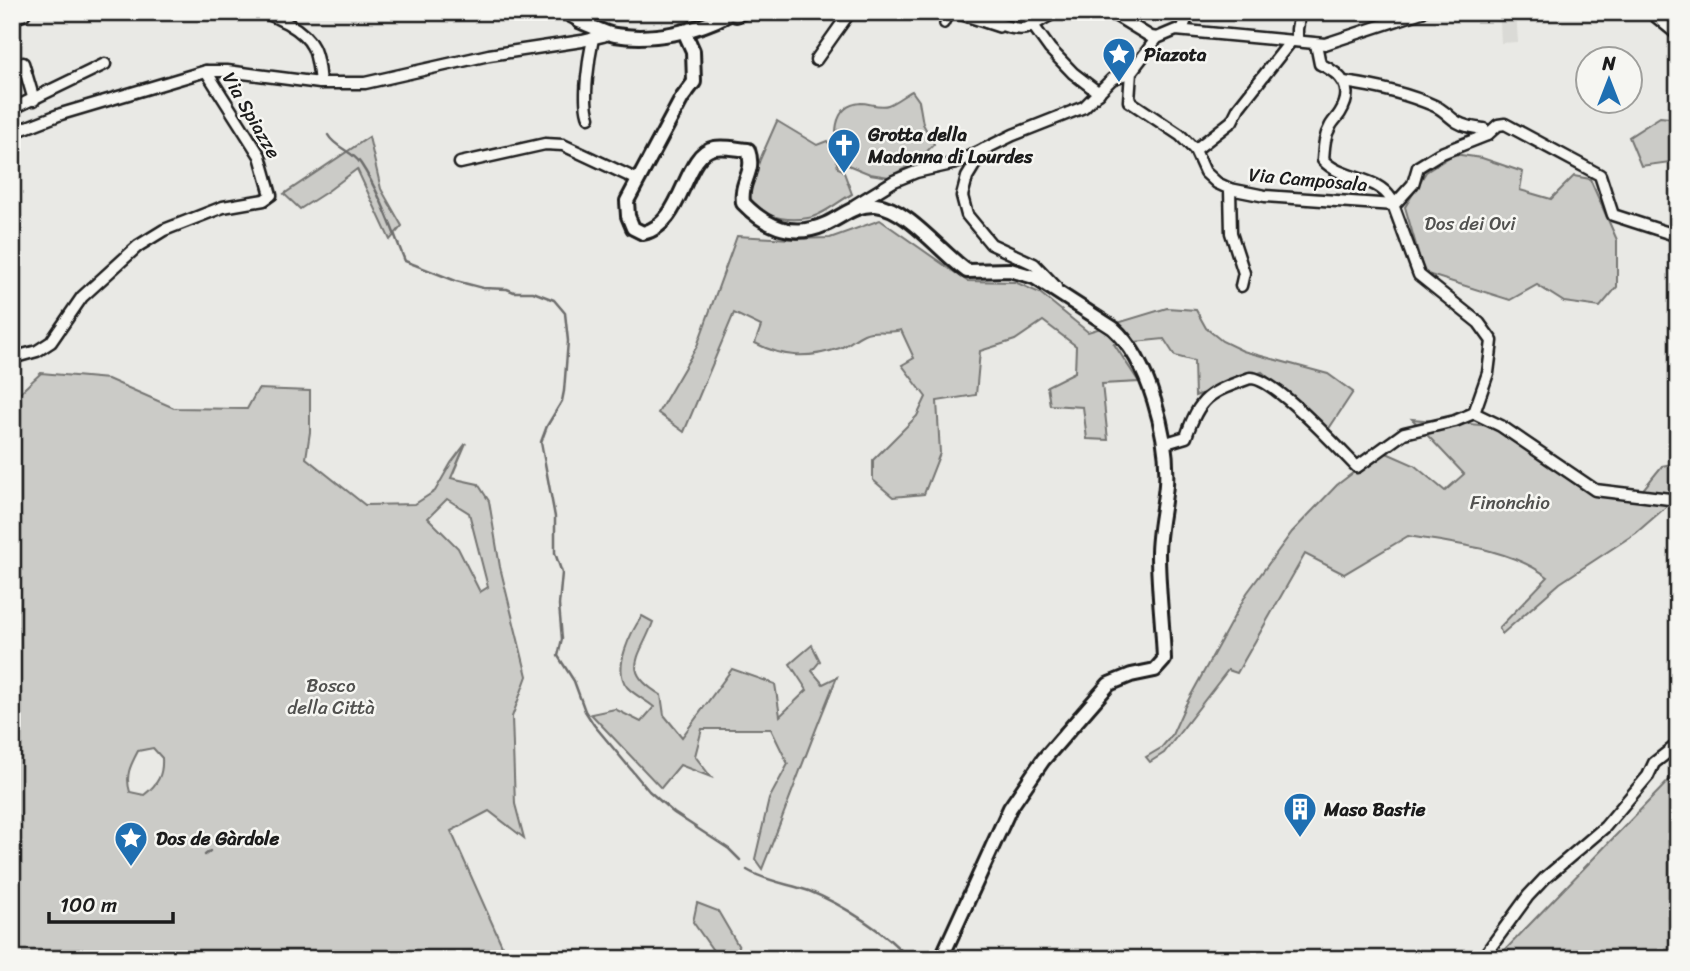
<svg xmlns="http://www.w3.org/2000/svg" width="1690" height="971" font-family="Sriracha,sans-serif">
  <rect width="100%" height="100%" fill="#e9e9e5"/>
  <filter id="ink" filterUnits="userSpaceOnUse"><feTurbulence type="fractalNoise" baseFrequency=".0143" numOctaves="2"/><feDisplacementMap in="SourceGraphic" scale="14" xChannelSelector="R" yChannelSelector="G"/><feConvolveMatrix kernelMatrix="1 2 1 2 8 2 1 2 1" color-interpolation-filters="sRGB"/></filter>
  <g filter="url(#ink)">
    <path fill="#dadad6" d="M1495 12H1516L1518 42 1501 43 1500 22 1495 21Z"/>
    <g fill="#cbcbc7" stroke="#747472" stroke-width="2" fill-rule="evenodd">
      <path d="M912 91 919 101 923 124 934 144 918 161 889 177 870 174 838 161C835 140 830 105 861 103 869 103 880 108 888 105 896 102 904 95 912 91Z"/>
      <path d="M1660 117 1678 119V161L1641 166 1629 137Z"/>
      <path d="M777 121 817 145 827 141 835 152 838 168 843 170 852 194C839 201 822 216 808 218 785 222 749 216 748 187Z"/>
      <path d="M369 137 381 189 402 226 390 240 357 169 328 191 300 209 284 194Z"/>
      <path d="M1454 154 1482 158 1523 172 1520 190 1551 199 1574 176 1590 179 1617 240V287L1600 307 1564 302 1537 285 1510 300 1424 273 1405 207 1426 172Z"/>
      <path d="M880 220 967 281 1015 282 1040 293 1088 332 1167 308 1196 310 1206 328 1222 341 1243 351 1328 374 1353 392 1328 430 1262 372 1195 396 1194 361 1175 356 1164 339 1114 344 1139 382 1102 384 1108 440 1087 439 1083 407 1050 405 1047 386 1075 372 1076 346 1043 321 1015 340 980 351 976 395 937 401 940 453 924 494 893 497 873 480V460L917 416 926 397 902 365 914 358 901 330C889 334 875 329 864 334 855 338 848 345 840 348 808 359 784 358 755 343L761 326 734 313 684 432 658 413 697 346 737 236 792 239 830 238Z"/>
      <path d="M41 373 108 379 174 408 247 409 258 389 310 391V432L306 458 365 505 415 504 435 491 451 463 466 443 451 478 478 484 489 501 500 567 527 676 512 717 515 804 524 838 489 811 451 831 508 959H12V400ZM447 499 469 513 488 587 480 592 458 548 428 518ZM153 748 162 758C163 775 158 784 144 795L130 792C125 776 130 766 138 751Z"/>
      <path d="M1412 419 1492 426 1598 494 1637 497 1662 466 1678 463V500H1674L1636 533 1560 583 1502 634 1499 628 1548 577C1509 548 1455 544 1408 536L1344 574 1305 554 1237 673 1228 670 1164 753 1150 762 1146 757 1161 748 1172 735 1185 706 1247 593 1292 532 1337 485 1382 451 1414 465 1445 491 1464 474Z"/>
      <path d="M642 616 653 622C640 658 619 670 661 695L664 715 682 737 732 669 775 684 780 716 807 690 790 664 812 645 820 661 812 671 823 684 837 677C810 741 788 805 762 869L755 859 769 799 788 764 771 729H702L695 756 711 777 680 765 661 788 591 714 615 709 641 722 654 707C646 700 634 695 627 687 612 668 631 632 642 616Z"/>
      <path d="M1678 771V959H1499L1503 952Z"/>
      <path d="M697 903 718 911 746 959H719L693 922Z"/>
    </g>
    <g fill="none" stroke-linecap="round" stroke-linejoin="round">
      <g stroke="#6d6d6c" stroke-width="2.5">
        <path d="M328 135C335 148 353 151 361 164 380 193 392 229 405 261L456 281 483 288 507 289 514 292H533L554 300 565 313 568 341 564 391 562 401 547 426 541 442 555 517V553L562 573 559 605 562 639 558 656 574 681 585 711 594 725 649 791 674 813 729 849 740 860"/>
        <path d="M205 855 210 851"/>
        <path d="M747 870C765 881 789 884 809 891 842 904 887 933 909 959"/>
      </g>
      <defs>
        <path id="pedestrian" d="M944 24 950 12 999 28"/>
        <g id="minor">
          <path d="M261 12C271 14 278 19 287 23 315 39 317 52 320 83"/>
          <path d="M562 12 579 21"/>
          <path d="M974 12C989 19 1010 32 1027 28 1033 26 1047 16 1056 12"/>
          <path d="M1110 12 1151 37 1157 38"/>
          <path d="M1650 12 1678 35"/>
          <path d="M1032 24 1050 49 1073 73 1099 93"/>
          <path d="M1182 30 1189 12"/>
          <path d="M1297 41V29L1300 12"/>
          <path d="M1316 44 1320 64C1342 74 1355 89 1340 113 1337 118 1332 122 1330 127 1324 137 1324 148 1323 160 1342 181 1376 175 1391 199L1419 275 1479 323 1492 341 1488 373 1474 413 1501 426 1595 490 1678 500"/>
          <path d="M816 60 850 12"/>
          <path d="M23 63 34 100"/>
          <path d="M1131 72 1129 101 1180 135 1195 150 1205 172 1217 183 1230 189 1265 196 1394 205 1413 184 1418 167 1439 154 1487 135 1484 129C1475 128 1465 127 1457 122 1449 117 1444 110 1435 106 1408 94 1373 86 1344 82"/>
          <path d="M12 109 105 64"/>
          <path d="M589 117C582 101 589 57 593 38"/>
          <path d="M12 133 61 114 206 71H227L320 83H365L489 55 582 41 603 36 609 33"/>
          <path d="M1487 135 1498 125 1505 124 1600 175 1613 215 1678 236"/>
          <path d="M984 149 967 177 962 196 967 215 991 244 1034 264 1056 287"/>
          <path d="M1195 150 1232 121 1239 107 1291 41"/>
          <path d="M460 163 545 144 563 145 638 180"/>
          <path d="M1230 189 1231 233 1244 273 1241 286"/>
          <path d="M855 205 894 181 916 172 956 163 1013 135 1084 107 1112 79 1131 72 1157 38 1176 30 1325 44 1422 12"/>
          <path d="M12 358 37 351 51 342 82 297 138 246 164 230 223 207 264 200 271 195 260 156 206 71"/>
          <path d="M1166 443 1186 437C1200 396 1209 393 1250 378 1274 377 1338 448 1357 467L1404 433 1455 421 1474 413"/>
          <path d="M1482 959 1528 896 1545 878 1605 827 1648 776 1654 763 1678 744"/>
        </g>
        <g id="tertiary">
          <path d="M726 12 736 15 743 12"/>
          <path d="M579 21C590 25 603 33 615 35 652 41 696 32 729 14"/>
          <path d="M684 31 693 51 694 82 682 98 627 201 628 216 633 228 643 233C684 224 683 154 714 148 724 146 737 149 748 150 756 173 740 179 743 203 766 227 793 239 826 224 843 216 855 204 876 205 907 208 941 253 967 271L1010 270 1034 277 1113 328C1149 360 1169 437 1166 485 1164 508 1158 531 1158 554 1158 589 1163 625 1164 660L1155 670 1131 675 1109 684 1043 760 1010 808 941 959"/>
        </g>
        <path id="primary" d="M12 16 22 12"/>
      </defs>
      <use href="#pedestrian" stroke="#1c1c1c" stroke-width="12"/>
      <use href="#minor" stroke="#1c1c1c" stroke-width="15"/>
      <use href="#tertiary" stroke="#1c1c1c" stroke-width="18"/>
      <use href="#primary" stroke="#1c1c1c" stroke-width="21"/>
      <use href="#pedestrian" stroke="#f6f6f2" stroke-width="7"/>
      <use href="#minor" stroke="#f6f6f2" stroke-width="10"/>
      <use href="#tertiary" stroke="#f6f6f2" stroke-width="12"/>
      <use href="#primary" stroke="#f6f6f2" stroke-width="16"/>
    </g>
  </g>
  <defs>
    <symbol id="sight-pin" viewBox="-11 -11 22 30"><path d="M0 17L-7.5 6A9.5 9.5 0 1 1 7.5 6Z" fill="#1f6fb2" stroke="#f6f6f2"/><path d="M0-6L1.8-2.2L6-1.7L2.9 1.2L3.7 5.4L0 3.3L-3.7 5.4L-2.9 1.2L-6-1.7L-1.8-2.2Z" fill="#fff"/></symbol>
    <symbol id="church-pin" viewBox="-11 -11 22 30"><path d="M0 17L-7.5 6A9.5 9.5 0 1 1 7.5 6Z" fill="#1f6fb2" stroke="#f6f6f2"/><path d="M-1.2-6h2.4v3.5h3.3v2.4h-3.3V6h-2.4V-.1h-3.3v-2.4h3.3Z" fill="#fff"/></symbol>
    <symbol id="building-pin" viewBox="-11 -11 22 30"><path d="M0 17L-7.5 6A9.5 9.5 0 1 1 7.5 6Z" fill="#1f6fb2" stroke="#f6f6f2"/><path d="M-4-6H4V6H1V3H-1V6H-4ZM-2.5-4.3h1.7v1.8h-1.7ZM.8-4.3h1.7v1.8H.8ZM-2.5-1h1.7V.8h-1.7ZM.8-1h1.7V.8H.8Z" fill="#fff"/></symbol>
  </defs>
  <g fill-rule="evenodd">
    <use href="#sight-pin" x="1100" y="35" width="38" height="52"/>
    <use href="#church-pin" x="825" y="126" width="38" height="52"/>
    <use href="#building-pin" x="1281" y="790" width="38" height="52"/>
    <use href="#sight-pin" x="112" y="819" width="38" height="52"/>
  </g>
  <g text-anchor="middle" stroke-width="5" stroke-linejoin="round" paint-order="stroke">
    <g font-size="19" font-weight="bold" fill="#1c1c1c" stroke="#f6f6f2" text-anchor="start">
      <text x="1144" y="61">Piazota</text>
      <text x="868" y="141">Grotta della<tspan x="868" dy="22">Madonna di Lourdes</tspan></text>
      <text x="1324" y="816">Maso Bastie</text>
      <text x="156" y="845">Dos de Gàrdole</text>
    </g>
    <g font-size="19" fill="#1c1c1c" stroke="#f6f6f2">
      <text transform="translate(252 115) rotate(60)" y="7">Via Spiazze</text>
      <text transform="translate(1308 179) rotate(5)" y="7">Via Camposala</text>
    </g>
    <g font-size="19" fill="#51514f" stroke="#f6f6f2">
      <text x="1470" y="230">Dos dei Ovi</text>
      <text x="1510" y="509">Finonchio</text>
      <text x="331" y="692">Bosco<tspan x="331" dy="22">della Città</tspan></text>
    </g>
  </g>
  <rect width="1690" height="971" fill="none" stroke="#f6f6f2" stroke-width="42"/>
  <rect x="21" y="21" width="1648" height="929" fill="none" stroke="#1c1c1c" stroke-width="2.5" filter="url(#ink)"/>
  <g transform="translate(1609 80)"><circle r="33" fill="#f6f6f2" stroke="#9f9f9c" stroke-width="2"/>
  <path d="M0-5L12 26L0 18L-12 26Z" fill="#1f6fb2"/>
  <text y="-10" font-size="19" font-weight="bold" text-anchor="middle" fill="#1c1c1c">N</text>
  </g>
  <path d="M49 912v10h124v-10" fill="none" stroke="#1c1c1c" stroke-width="3.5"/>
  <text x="60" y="912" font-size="21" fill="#1c1c1c" stroke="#f6f6f2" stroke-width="5" paint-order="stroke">100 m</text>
</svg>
